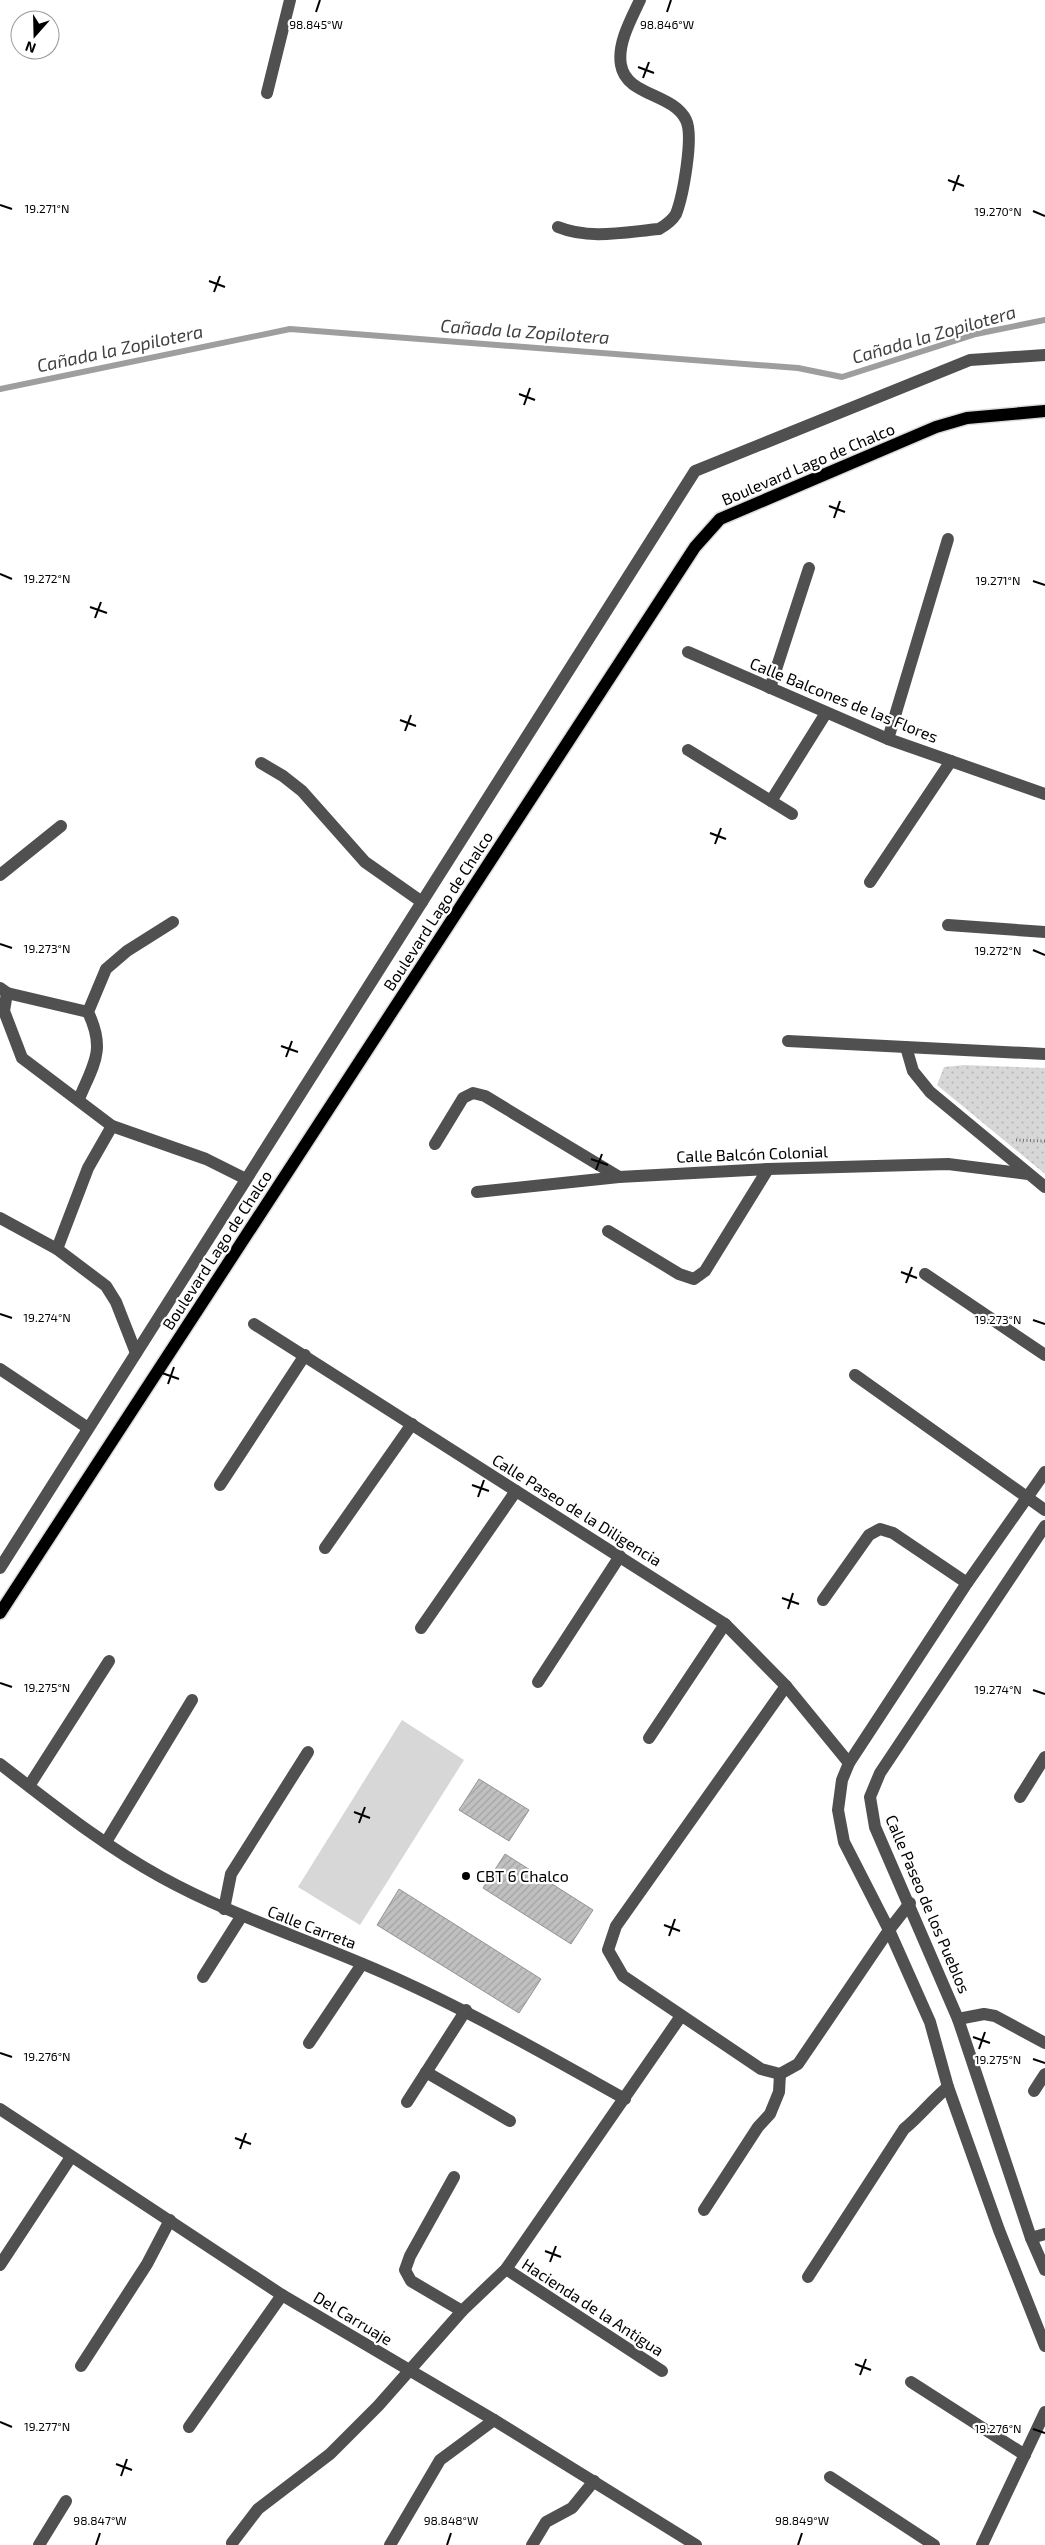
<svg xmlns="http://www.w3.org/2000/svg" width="1045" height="2545" font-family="'Exo 2',sans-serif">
  <defs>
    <pattern id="park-dots" width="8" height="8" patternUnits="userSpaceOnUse" patternTransform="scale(1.25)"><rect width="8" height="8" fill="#d7d7d7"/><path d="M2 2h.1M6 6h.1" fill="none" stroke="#b7b7b7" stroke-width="1.8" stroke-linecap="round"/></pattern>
    <pattern id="building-hatch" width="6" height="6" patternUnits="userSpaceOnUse" patternTransform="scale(1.25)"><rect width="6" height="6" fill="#c0c0c0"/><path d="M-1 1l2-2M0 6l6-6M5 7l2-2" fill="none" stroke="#a3a3a3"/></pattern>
  </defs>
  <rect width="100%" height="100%" fill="#fff"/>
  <path fill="url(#park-dots)" d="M964 1065 1045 1068V1174L937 1085 944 1067Z"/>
  <path fill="#d7d7d7" d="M402 1720 464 1760 360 1925 298 1887Z"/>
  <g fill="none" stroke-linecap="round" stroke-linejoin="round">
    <path stroke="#9e9e9e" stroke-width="6" d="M0 389 290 329 798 368 842 377 976 334 1045 320"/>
  </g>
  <g fill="url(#building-hatch)" stroke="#949494">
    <path d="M479 1779 529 1810 509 1841 459 1810Z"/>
    <path d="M505 1854 593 1910 571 1944 483 1888Z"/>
    <path d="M399 1889 541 1979 519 2013 377 1925Z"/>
  </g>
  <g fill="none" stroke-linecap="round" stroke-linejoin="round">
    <defs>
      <path id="major" d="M0 1613 695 547 720 519 936 427 967 418 1045 411"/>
    </defs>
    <use href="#major" stroke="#dbdbdb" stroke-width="15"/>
    <path stroke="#727272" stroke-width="3" stroke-dasharray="1 2.5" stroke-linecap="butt" d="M1016 1140 1045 1141"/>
    <g stroke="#505050" stroke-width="12">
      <path d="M267 93 290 0"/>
      <path d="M558 227C590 240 625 232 659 229 666 225 672 221 676 214 683 196 694 136 686 120 673 93 626 96 621 65 617 44 631 19 640 0"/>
      <path d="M688 652 888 739 1045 794"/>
      <path d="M770 688 809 568"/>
      <path d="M888 739 948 539"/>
      <path d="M688 750 792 814"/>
      <path d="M261 763 283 776 302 791 365 862 422 902"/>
      <path d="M771 801 826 713"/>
      <path d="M0 875 61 826"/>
      <path d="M870 882 951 761"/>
      <path d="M948 925 1045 932"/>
      <path d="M0 988 7 993 4 1011 22 1058 112 1126 206 1159 246 1179"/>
      <path d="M7 993 88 1012"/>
      <path d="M788 1041 1045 1054"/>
      <path d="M906 1047 913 1071 930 1092 1045 1187"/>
      <path d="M79 1099C94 1063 106 1050 88 1012L106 969 127 951 173 922"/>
      <path d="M435 1144 463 1098 473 1093 485 1096 619 1177"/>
      <path d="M477 1192 619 1177 768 1169 948 1164 1028 1174"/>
      <path d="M0 1218 57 1249 106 1286 116 1302 136 1353"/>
      <path d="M608 1231 679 1274 694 1279 705 1271 768 1169"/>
      <path d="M57 1249 88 1168 112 1126"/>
      <path d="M925 1274 1045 1355"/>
      <path d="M254 1324 725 1624 786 1686 849 1763"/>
      <path d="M0 1369 88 1428"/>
      <path d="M855 1375 1045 1510"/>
      <path d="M1045 1472 967 1583 849 1763 842 1780 838 1810 844 1842 889 1930 930 2022 948 2087 999 2230 1045 2346"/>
      <path d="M220 1485 305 1355"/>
      <path d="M1045 1526 880 1773 870 1797 875 1827 958 2019 1031 2238 1045 2270"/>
      <path d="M325 1548 412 1424"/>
      <path d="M0 1568 695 471 970 360 1045 355"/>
      <path d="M823 1600 869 1535 880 1529 893 1533 967 1583"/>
      <path d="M421 1628 516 1491"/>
      <path d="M538 1682 620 1556"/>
      <path d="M786 1686 616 1926 608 1950 623 1976 761 2069 780 2074 798 2064 889 1930 910 1903"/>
      <path d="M649 1738 725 1624"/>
      <path d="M0 1764C52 1804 104 1846 161 1877 226 1913 295 1935 363 1964 454 2002 539 2051 625 2099"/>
      <path d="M29 1786 109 1661"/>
      <path d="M1020 1797 1045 1757"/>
      <path d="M106 1842 192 1700"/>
      <path d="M224 1909 231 1874 308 1752"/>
      <path d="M203 1977 241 1917"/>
      <path d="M958 2019 984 2014 995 2016 1045 2043"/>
      <path d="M309 2043 362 1964"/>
      <path d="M426 2072 510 2121"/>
      <path d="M1034 2091 1045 2074"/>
      <path d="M407 2102 466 2010"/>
      <path d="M0 2109 282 2295 494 2420 696 2545"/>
      <path d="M454 2177 410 2256 405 2270 411 2281 462 2311"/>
      <path d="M704 2210 758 2127 770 2114 779 2092 780 2074"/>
      <path d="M1031 2238 1045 2234"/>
      <path d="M0 2265 71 2157"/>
      <path d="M506 2269 662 2371"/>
      <path d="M808 2277 904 2129C920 2116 932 2100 948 2087"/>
      <path d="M81 2366 147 2264 170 2220"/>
      <path d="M911 2382 1025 2455"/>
      <path d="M189 2427 282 2295"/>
      <path d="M830 2477 934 2545"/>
      <path d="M232 2543 258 2509 330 2454 378 2406 462 2311 506 2269 681 2016"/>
      <path d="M39 2545 66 2501"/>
      <path d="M390 2545 440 2460 494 2420"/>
      <path d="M532 2545 546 2522 572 2508 594 2481"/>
      <path d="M982 2545 1045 2412"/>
    </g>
    <use href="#major" stroke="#000" stroke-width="12"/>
  </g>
  <path fill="none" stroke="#000" stroke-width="2" d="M316 12 320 0M667 12 671 0M638 67 654 73M643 78 649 62M948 180 964 186M953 191 959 175M0 205 12 209M1033 211 1045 216M209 281 225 287M214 292 220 276M519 394 535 400M524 405 530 388M829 506 845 512M834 518 840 501M0 574 12 579M1033 581 1045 585M90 607 107 613M95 618 101 602M400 720 416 726M405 731 411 715M710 833 726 839M715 844 721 828M0 944 12 948M1033 950 1045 955M281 1046 298 1052M286 1057 292 1041M591 1159 608 1165M596 1170 602 1154M901 1272 917 1278M906 1283 912 1267M0 1314 12 1318M1033 1320 1045 1324M162 1373 179 1379M168 1384 174 1367M472 1485 489 1491M478 1497 484 1480M782 1598 799 1604M788 1609 793 1593M0 1683 12 1687M1033 1690 1045 1694M354 1812 370 1818M359 1823 365 1807M664 1925 680 1931M669 1936 675 1919M973 2037 990 2043M979 2049 985 2032M0 2053 12 2057M1033 2059 1045 2063M235 2138 251 2144M240 2149 246 2133M545 2251 561 2257M550 2262 556 2246M855 2364 871 2370M860 2375 866 2359M0 2422 12 2427M1033 2429 1045 2433M116 2464 132 2470M121 2476 127 2459M96 2545 100 2533M447 2545 451 2533M798 2545 802 2533"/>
  <circle fill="#000" stroke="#fff" stroke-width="2" cx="466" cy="1876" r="5"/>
  <g text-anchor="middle" stroke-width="4.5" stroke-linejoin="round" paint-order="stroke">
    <g font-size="16" fill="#000" stroke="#fff">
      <text transform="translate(808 464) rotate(-23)" y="6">Boulevard Lago de Chalco</text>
      <text transform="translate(844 700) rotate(22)" y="6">Calle Balcones de las Flores</text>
      <text transform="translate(438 911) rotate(-57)" y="6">Boulevard Lago de Chalco</text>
      <text transform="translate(752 1154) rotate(-2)" y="6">Calle Balcón Colonial</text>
      <text transform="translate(217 1250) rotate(-57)" y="6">Boulevard Lago de Chalco</text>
      <text transform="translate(577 1510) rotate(32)" y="6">Calle Paseo de la Diligencia</text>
      <text transform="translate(928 1904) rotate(67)" y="6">Calle Paseo de los Pueblos</text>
      <text transform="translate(312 1927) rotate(21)" y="6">Calle Carreta</text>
      <text transform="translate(593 2307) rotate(33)" y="6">Hacienda de la Antigua</text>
      <text transform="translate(353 2318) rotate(31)" y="6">Del Carruaje</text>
    </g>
    <g font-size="16" fill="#000" stroke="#fff" text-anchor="start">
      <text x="476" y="1882">CBT 6 Chalco</text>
    </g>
    <g font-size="18" font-style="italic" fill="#3f3f3f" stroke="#fff">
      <text transform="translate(525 332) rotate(4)" y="6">Cañada la Zopilotera</text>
      <text transform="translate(934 335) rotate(-16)" y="6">Cañada la Zopilotera</text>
      <text transform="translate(120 349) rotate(-12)" y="6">Cañada la Zopilotera</text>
    </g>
  </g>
  <g font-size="12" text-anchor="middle" fill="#000" stroke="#fff" stroke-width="4.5" stroke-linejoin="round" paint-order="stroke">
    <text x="316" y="29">98.845°W</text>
    <text x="667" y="29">98.846°W</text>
    <text x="47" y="213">19.271°N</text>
    <text x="998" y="216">19.270°N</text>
    <text x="47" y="583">19.272°N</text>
    <text x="998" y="585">19.271°N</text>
    <text x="47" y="953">19.273°N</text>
    <text x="998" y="955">19.272°N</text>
    <text x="47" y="1322">19.274°N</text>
    <text x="998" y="1324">19.273°N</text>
    <text x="47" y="1692">19.275°N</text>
    <text x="998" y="1694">19.274°N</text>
    <text x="47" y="2061">19.276°N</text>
    <text x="998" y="2064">19.275°N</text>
    <text x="47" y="2431">19.277°N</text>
    <text x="998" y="2433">19.276°N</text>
    <text x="100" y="2525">98.847°W</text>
    <text x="451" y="2525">98.848°W</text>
    <text x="802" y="2525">98.849°W</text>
  </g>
  <g transform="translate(35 35) rotate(200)"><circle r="24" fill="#ffffff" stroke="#999999"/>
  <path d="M0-4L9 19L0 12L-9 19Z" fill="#000000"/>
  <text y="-8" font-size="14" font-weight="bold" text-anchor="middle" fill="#000000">N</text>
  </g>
</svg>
